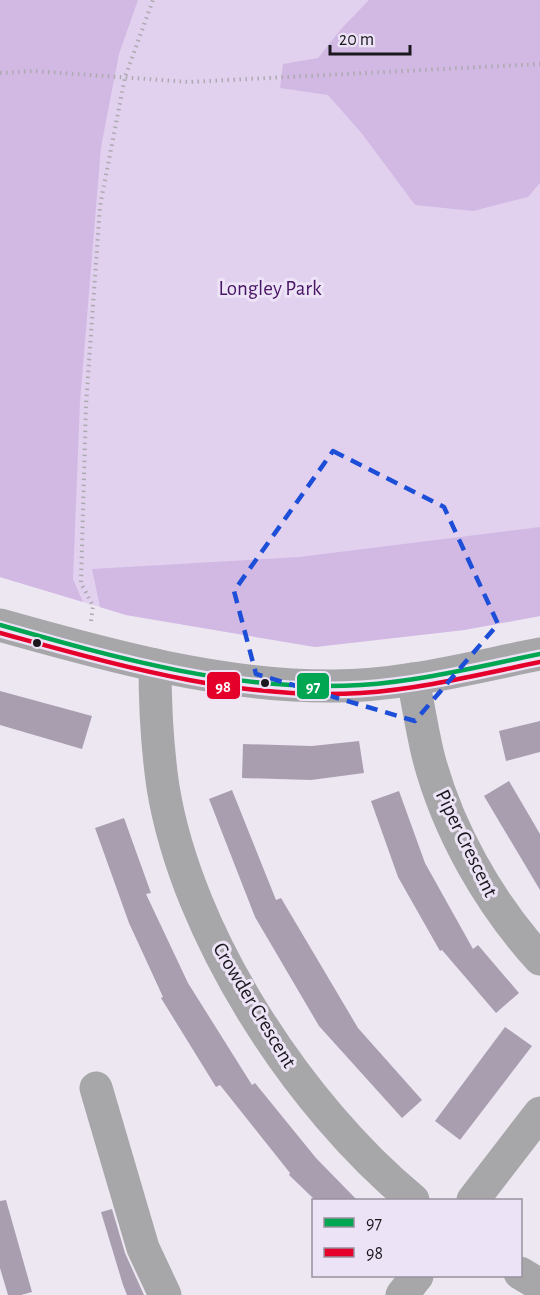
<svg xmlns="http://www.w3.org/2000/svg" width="540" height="1295" font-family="'Alegreya Sans',sans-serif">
  <rect width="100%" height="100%" fill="#ede7f2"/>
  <path fill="#e1d1ef" d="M0 0H540V616L464 630 315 647 126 615 0 577Z"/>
  <g fill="#d2b9e4">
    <path d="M0 0H138L119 54 101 147 80 402 73 579 83 602 0 577Z"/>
    <path d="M369 0H540V183L528 197 473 211 415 205 363 135 328 95 280 88 283 64 318 58 341 29Z"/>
    <path d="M540 527V616L464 630 315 647 126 615 100 607 92 569 299 557Z"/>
  </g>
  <g fill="#a99eb0">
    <path d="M0 691 92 716 82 749 0 725Z"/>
    <path d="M540 721V752L506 761 499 731Z"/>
    <path d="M359 741 364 773 311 780 242 778 243 744 312 746Z"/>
    <path d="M509 781 540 834V890L484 796Z"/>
    <path d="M232 790 276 900 281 898 358 1028 422 1100 402 1118 319 1026 255 917 209 799Z"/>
    <path d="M399 791 425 863 473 949 478 945 519 993 496 1013 442 950 440 951 398 877 371 801Z"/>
    <path d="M124 818 151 893 146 894 188 983 252 1085 255 1083 316 1158 357 1200H315L289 1175 290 1173 220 1085 216 1087 161 998 163 997 129 923 95 828Z"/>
    <path d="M505 1027 532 1046 460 1140 435 1121Z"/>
    <path d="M6 1200 32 1292 21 1295H8L0 1268V1201Z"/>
    <path d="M112 1209 125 1253 144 1295H127L123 1285 101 1212Z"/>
  </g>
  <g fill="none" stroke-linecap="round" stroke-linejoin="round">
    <g stroke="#acaaae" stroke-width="4" stroke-dasharray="1.5 4.5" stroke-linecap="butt">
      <path d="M0 73 33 71 190 82 540 64"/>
      <path d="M91 621 93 606 81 583 86 405 100 206 125 77 153 0"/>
    </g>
    <g stroke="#a7a6a9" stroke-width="33">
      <path d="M0 625C106 655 222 687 334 686 403 686 473 667 540 654"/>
      <path d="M155 665C155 706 157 746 163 787 187 935 298 1105 413 1200"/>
      <path d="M413 679C418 704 422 730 428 755 447 829 489 903 540 959"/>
      <path d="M96 1088 143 1248 165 1295"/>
      <path d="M473 1200 540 1113"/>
      <path d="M520 1273 540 1285"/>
      <path d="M402 1295 417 1276"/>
    </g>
    <defs>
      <path id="bus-1" d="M0 625C116 658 239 693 361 685 422 681 481 666 540 654"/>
      <path id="bus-2" d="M0 633C117 665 239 701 361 693 422 689 481 674 540 662"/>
    </defs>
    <use href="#bus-1" stroke="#ede3f6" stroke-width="9"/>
    <use href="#bus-2" stroke="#ede3f6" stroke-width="9"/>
    <use href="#bus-1" stroke="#00a651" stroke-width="4.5"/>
    <use href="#bus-2" stroke="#e4002b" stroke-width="4.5"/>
  </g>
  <path fill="none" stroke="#1d4ed8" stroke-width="4.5" stroke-dasharray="12 8" stroke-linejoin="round" d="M333 451 444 507 498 624 415 721 256 674 234 591Z"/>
  <g fill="#1a171d" stroke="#ede3f6" stroke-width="2">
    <circle cx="37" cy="643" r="5"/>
    <circle cx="265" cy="683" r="5"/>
  </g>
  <g text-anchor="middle" stroke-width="6" stroke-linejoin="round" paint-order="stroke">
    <g font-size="21" fill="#491566" stroke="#ede3f6">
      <text x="270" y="295">Longley Park</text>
    </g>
    <g font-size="21" fill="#1a171d" stroke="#ede3f6">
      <text transform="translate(467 843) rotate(64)" y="7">Piper Crescent</text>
      <text transform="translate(255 1005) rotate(59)" y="7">Crowder Crescent</text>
    </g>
  </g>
  <g stroke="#ede3f6" stroke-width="2">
    <rect x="206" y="671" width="35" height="29" rx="6" fill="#e4002b"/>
    <rect x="296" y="672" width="34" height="28" rx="6" fill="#00a651"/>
  </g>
  <g font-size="16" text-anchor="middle" font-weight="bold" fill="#fff">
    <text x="223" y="692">98</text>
    <text x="313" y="692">97</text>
  </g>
  <rect x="312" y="1199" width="210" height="78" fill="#ede3f6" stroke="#99919f" stroke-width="1.5"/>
  <rect x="324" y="1218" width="30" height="9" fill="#00a651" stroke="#99919f" stroke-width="1.5"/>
  <text x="366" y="1229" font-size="18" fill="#1a171d">97</text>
  <rect x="324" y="1248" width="30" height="9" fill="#e4002b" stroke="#99919f" stroke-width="1.5"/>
  <text x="366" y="1259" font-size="18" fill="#1a171d">98</text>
  <path d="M330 45v9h80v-9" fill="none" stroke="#1a171d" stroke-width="3"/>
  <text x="339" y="45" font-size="18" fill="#1a171d" stroke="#ede3f6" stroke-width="4.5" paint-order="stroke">20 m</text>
</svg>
